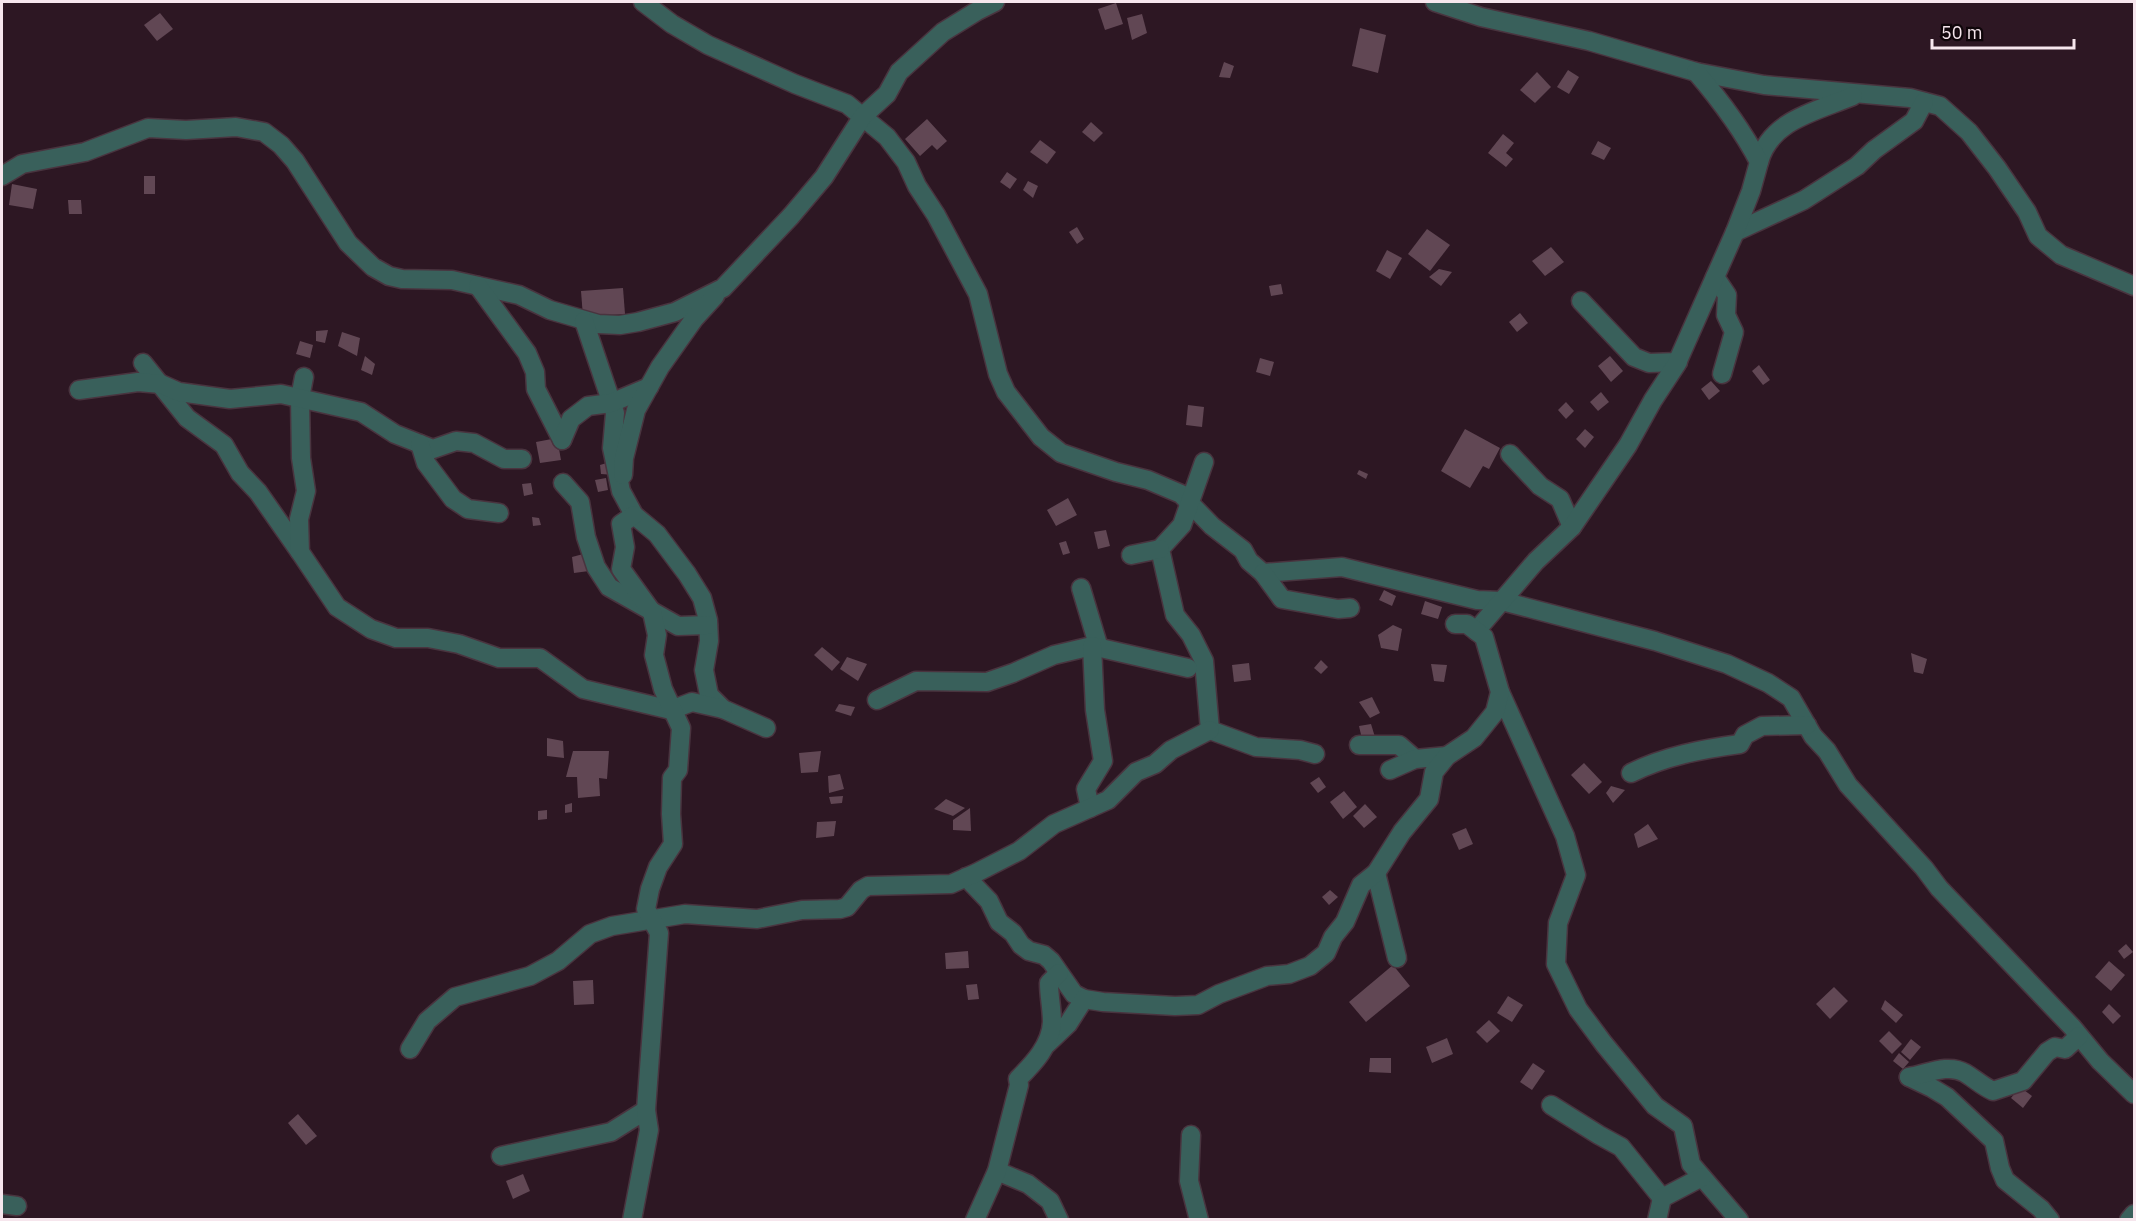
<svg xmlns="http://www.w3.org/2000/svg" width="2136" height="1221" font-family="'IBM Plex Sans',sans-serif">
  <rect width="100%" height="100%" fill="#2d1723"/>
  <g fill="#614754">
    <path d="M1116 3 1123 24 1105 30 1098 9Z"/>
    <path d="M160 13 173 29 157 41 144 25Z"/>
    <path d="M1142 14 1147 33 1132 40 1127 18Z"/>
    <path d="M1360 28 1386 35 1378 73 1352 66Z"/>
    <path d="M1224 62 1234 66 1230 78 1219 77Z"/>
    <path d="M1568 70 1579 77 1569 94 1557 87Z"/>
    <path d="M1537 72 1551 87 1535 103 1520 90Z"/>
    <path d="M927 119 947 141 937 150 932 145 920 156 905 139Z"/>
    <path d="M1091 122 1103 133 1094 142 1082 132Z"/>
    <path d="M1503 134 1514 143 1506 153 1513 159 1506 167 1488 153Z"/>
    <path d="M1040 140 1056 152 1047 164 1030 152Z"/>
    <path d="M1598 141 1611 148 1604 160 1591 154Z"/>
    <path d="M1007 172 1017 179 1010 189 1000 182Z"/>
    <rect x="144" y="176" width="11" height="18"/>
    <path d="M1028 181 1038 186 1033 198 1023 190Z"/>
    <path d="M12 184 37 189 33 209 9 205Z"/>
    <path d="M68 200H81L82 214H69Z"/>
    <path d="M1077 227 1084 239 1077 244 1069 232Z"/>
    <path d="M1427 229 1450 245 1430 271 1408 254Z"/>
    <path d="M1551 247 1564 262 1545 276 1532 261Z"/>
    <path d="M1387 250 1402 258 1390 279 1376 271Z"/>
    <path d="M1439 269 1452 272 1441 286 1429 277Z"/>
    <path d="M1281 284 1283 294 1271 296 1269 286Z"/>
    <path d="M623 288 625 314 583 317 581 291Z"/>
    <path d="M1520 313 1528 323 1517 332 1509 322Z"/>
    <path d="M328 330 325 343 316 341V331Z"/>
    <path d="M342 332 360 338 357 356 338 346Z"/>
    <path d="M300 341 313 345 310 358 296 354Z"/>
    <path d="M365 356 375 364 372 375 361 370Z"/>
    <path d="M1610 356 1623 371 1611 382 1598 366Z"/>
    <path d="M1260 358 1274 362 1270 376 1256 372Z"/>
    <path d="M1759 365 1770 380 1763 385 1752 371Z"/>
    <path d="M1711 381 1720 391 1709 400 1701 389Z"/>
    <path d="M1601 392 1609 402 1598 411 1590 402Z"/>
    <path d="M1566 402 1574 411 1566 419 1558 410Z"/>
    <path d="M1188 405 1204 407 1202 427 1186 425Z"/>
    <path d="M1465 429 1500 448 1489 469 1483 466 1470 488 1441 471Z"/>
    <path d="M1585 429 1594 437 1585 448 1576 439Z"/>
    <path d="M557 438 561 460 540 463 536 442Z"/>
    <path d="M610 462 615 475 601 474 600 465Z"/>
    <path d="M1359 470 1368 474 1366 479 1357 474Z"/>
    <path d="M606 478 608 490 598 492 595 480Z"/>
    <path d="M531 483 533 494 524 496 522 484Z"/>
    <path d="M1068 498 1077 515 1056 526 1047 510Z"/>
    <path d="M532 517 539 518 541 525 533 526Z"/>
    <path d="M1106 530 1110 546 1098 549 1094 532Z"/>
    <path d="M1066 541 1070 553 1063 555 1059 543Z"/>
    <path d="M587 553 589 571 574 573 572 557Z"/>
    <path d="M1384 590 1396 596 1392 606 1379 600Z"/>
    <path d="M1425 601 1442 607 1438 619 1421 614Z"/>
    <path d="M1393 625 1402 629 1398 651 1381 648 1378 635Z"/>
    <path d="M822 647 840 662 832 671 814 655Z"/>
    <path d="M1911 653 1927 659 1923 674 1914 672Z"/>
    <path d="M847 657 867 664 858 681 840 669Z"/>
    <path d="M1321 660 1328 667 1321 674 1314 668Z"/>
    <path d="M1249 663 1251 680 1234 682 1232 665Z"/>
    <path d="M1431 664 1447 665 1444 682 1434 681Z"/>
    <path d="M1372 697 1380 713 1370 718 1359 702Z"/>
    <path d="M839 704 855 707 851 716 835 711Z"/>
    <path d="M1371 724 1375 737 1362 739 1359 726Z"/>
    <path d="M547 738 563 741 564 758 547 756Z"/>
    <path d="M573 751H609L607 779 599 778 600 796 578 798 577 777H566Z"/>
    <path d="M821 751 818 772 801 773 799 753Z"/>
    <path d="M1584 763 1602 782 1589 794 1571 775Z"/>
    <path d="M840 774 844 789 829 793 828 776Z"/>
    <path d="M1319 777 1326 787 1318 793 1310 783Z"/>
    <path d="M1611 786 1625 790 1613 803 1606 793Z"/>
    <path d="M1344 791 1357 807 1343 819 1330 802Z"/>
    <path d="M843 796 842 803 831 804 829 797Z"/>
    <path d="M946 799 965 808 953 816 934 809Z"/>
    <path d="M572 803V812L565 813V805Z"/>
    <path d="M1365 804 1377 817 1364 828 1353 816Z"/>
    <path d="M970 808 971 831 953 830V820Z"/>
    <path d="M547 810V819L538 820V811Z"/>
    <path d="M836 821 834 836 816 838 817 822Z"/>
    <path d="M1648 824 1658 839 1638 848 1634 834Z"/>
    <path d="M1466 828 1473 844 1459 850 1452 834Z"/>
    <path d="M1330 890 1338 897 1329 905 1322 897Z"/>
    <path d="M2126 944 2133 952 2124 959 2118 951Z"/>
    <path d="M968 951 969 968 946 969 945 953Z"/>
    <path d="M2109 961 2125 975 2111 991 2095 977Z"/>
    <path d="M1393 965 1410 986 1366 1022 1349 1002Z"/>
    <path d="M593 980 594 1004 574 1005 573 981Z"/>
    <path d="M977 984 979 999 968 1000 966 985Z"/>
    <path d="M1834 987 1848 1001 1830 1019 1816 1004Z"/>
    <path d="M1508 996 1523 1005 1512 1022 1497 1013Z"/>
    <path d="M1885 1000 1903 1015 1896 1023 1881 1009Z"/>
    <path d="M2109 1004 2121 1016 2113 1024 2102 1012Z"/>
    <path d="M1489 1020 1500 1031 1487 1043 1476 1032Z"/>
    <path d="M1889 1031 1902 1044 1892 1054 1879 1041Z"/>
    <path d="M1447 1038 1453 1054 1432 1063 1426 1047Z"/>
    <path d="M1911 1039 1921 1047 1910 1060 1901 1052Z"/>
    <path d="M1899 1053 1909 1062 1903 1069 1893 1061Z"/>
    <path d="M1370 1058H1391V1073L1369 1072Z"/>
    <path d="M1533 1063 1545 1071 1532 1090 1520 1082Z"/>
    <path d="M2020 1087 2032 1096 2023 1108 2011 1098Z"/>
    <path d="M298 1114 317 1136 306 1145 288 1123Z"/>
    <path d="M523 1174 530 1191 513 1199 506 1181Z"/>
  </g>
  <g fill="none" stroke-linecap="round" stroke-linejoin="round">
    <defs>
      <g id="minor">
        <path d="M643 2 672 24 708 45 795 84 847 104 887 137 906 162 917 186 936 215 978 294 998 374 1006 392 1041 437 1061 453 1116 472 1148 480 1181 494 1212 526 1243 550 1249 561 1263 573 1342 567 1477 600 1502 601 1655 641 1727 664 1768 683 1791 698 1813 736 1827 751 1848 785 1924 868 1939 888 2072 1027 2100 1061 2134 1094"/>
        <path d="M1435 2 1481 17 1589 41 1696 72 1764 85 1910 98 1940 106 1969 132 1997 168 2027 212 2038 236 2061 255 2134 286"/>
        <path d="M1759 162C1770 120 1817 111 1853 96"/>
        <path d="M2 176 22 164 85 152 148 128 186 130 236 127 264 132 281 145 295 161 348 243 373 267 389 276 402 279 452 280 519 295 550 310 598 324 620 325 638 322 675 312 723 288 791 216 824 177 863 116 887 94 899 72 943 32 977 11 995 2"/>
        <path d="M1735 232 1804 200 1857 166 1874 150 1914 121 1924 102"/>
        <path d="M1715 277 1727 295 1726 315 1734 332 1722 374"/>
        <path d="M478 286 527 353 535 372 536 389 562 440"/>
        <path d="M1581 301 1634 357 1649 363 1678 362"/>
        <path d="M584 321 615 413 612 448 621 491 634 515 657 534 687 574 702 598 708 620 709 641 704 670 709 695 723 709 766 728"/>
        <path d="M143 363 187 418 224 445 240 473 258 492 300 552"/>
        <path d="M304 377 300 398 301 458 306 491 299 519 300 552 337 607 371 629 396 638H428L459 644 499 658H540L583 689 671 710 692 702 723 709"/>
        <path d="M79 390 138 382 161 384 179 392 230 399 281 394 361 412 395 434 433 449 456 441 474 443 504 459H522"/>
        <path d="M562 440 571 419 588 406 611 403 649 387"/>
        <path d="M420 444 426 463 453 499 468 509 499 513"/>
        <path d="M1510 454 1540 486 1560 499 1572 527"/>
        <path d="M1204 462 1182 525 1160 549 1175 615 1191 635 1204 661 1210 730 1256 747 1300 750 1315 754"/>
        <path d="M623 475 624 458 636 410 660 367 694 319 715 296"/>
        <path d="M563 483 580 502 586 537 596 567 609 587 678 626 708 625"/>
        <path d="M1131 555 1160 549"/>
        <path d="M1263 573 1282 599 1338 609 1350 608"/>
        <path d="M1081 588 1099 648"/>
        <path d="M1476 631 1536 561 1572 527 1628 445 1653 400 1676 365 1735 232 1751 191 1759 162C1742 129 1720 100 1696 72"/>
        <path d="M1500 692 1565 836 1576 875 1558 923 1556 964 1578 1009 1604 1044 1655 1106 1683 1126 1691 1164 1739 1220"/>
        <path d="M877 700 916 681 987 682 1013 673 1054 655 1092 646 1188 668"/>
        <path d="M1359 745H1399L1415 759"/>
        <path d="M1390 770 1415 759 1447 756"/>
        <path d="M1631 773C1665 756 1703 749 1740 744L1745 735 1762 726 1807 725"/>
        <path d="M1090 808 1086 789 1103 761 1095 710 1092 646"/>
        <path d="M1376 873 1397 958"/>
        <path d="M966 877 989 901 999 922 1013 933 1021 945 1029 951 1044 955 1051 961 1074 994 1084 999 1103 1002 1175 1006 1198 1005 1219 994 1267 976 1289 974 1310 966 1326 953 1333 937 1345 922 1361 885 1376 873 1402 832 1429 799 1434 772 1447 756 1474 738 1495 712 1500 692 1484 637 1467 624H1455"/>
        <path d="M1047 1044 1068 1024 1084 999"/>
        <path d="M410 1049 427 1021 455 997 530 976 558 961 590 934 612 926 685 914 757 919 802 910 840 909 847 907 861 890 868 886 951 884 976 873 1019 851 1054 824 1108 800 1136 772 1155 764 1171 750 1210 730"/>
        <path d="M1909 1077 1932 1088 1947 1097 1994 1141 2000 1168 2005 1180 2041 1209 2050 1220"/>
        <path d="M1909 1077C1927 1074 1948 1063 1965 1073 1975 1079 1982 1086 1993 1091L2023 1081 2047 1052 2055 1047 2065 1049 2079 1036"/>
        <path d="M1551 1105 1599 1135 1621 1147 1662 1198"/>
        <path d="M1191 1135 1189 1181 1199 1220"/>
        <path d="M501 1156 611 1132 646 1110"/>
        <path d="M997 1171 1028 1184 1050 1201 1059 1220"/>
        <path d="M2 1204 17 1206"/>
        <path d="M632 1220 649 1130 646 1110 659 933 646 909 650 889 658 867 673 844 671 814 672 778 678 770 681 728 663 689 654 655 657 635 652 612 621 569 625 547 621 524 634 515"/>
        <path d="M975 1220 997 1171 1019 1085 1018 1079C1034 1063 1051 1045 1052 1022 1052 1009 1049 996 1049 983L1059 973"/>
        <path d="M1657 1220 1662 1198 1702 1177"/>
        <path d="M2129 1220 2134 1214"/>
      </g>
    </defs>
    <use href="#minor" stroke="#49343f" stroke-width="21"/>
    <use href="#minor" stroke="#39605b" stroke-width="18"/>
  </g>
  <rect width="2136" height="1221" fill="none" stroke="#f6e6ed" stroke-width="6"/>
  <path d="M1932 39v9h142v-9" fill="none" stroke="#f6e6ed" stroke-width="3"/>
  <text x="1941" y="39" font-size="18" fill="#f6e6ed" stroke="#0f060a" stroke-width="4.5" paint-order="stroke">50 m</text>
</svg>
